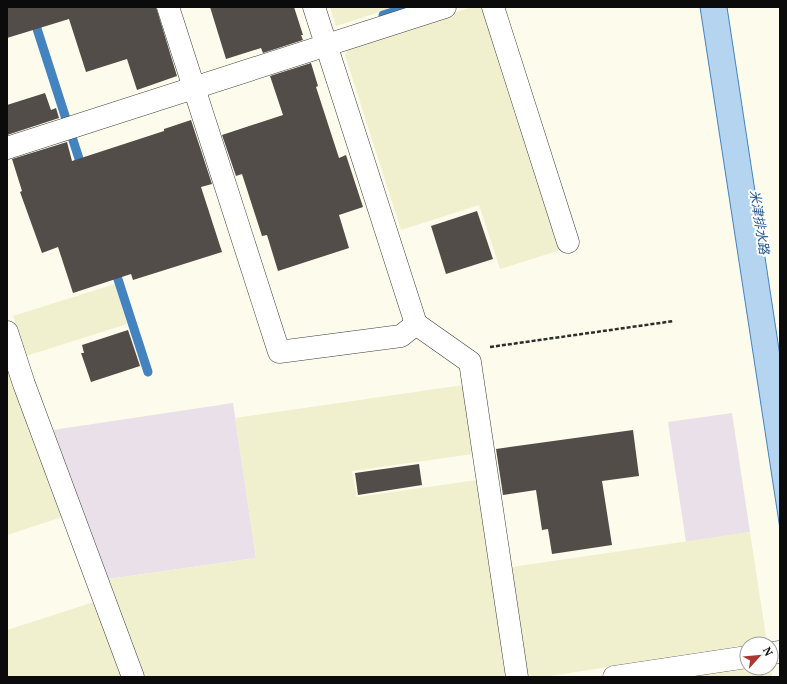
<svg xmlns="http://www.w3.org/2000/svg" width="787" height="684" font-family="'PT Serif','Noto Sans JP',serif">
  <rect width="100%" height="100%" fill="#fdfbeb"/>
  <g fill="#e9e0e9">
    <path d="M233 403 256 558 108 579 53 430Z"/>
    <path d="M732 413 750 532 686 542 668 422Z"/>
  </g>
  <g fill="#f0f0ce">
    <path d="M330 7H395L336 26Z"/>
    <path d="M472 7H486L564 249 500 269 479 205 401 230 345 55 349 47Z"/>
    <path d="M115 284 127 324 26 356 13 316Z"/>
    <path d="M7 366 62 517 7 535Z"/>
    <path d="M463 385 473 454 352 471 357 497 477 480 505 677H145L108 579 256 558 235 418Z"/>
    <path d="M750 532 767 643 747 644V646L543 677H533L527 673 512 567Z"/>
    <path d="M94 602 121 677H7V630Z"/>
    <path d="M747 668H771L772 677H685Z"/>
  </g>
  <path fill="#b4d4f0" stroke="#4283c0" d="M700 7H727L780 356V529Z"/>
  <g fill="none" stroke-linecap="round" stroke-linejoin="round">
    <g stroke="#4283c0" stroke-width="9">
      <path d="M30 7 67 122"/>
      <path d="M383 15 409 7"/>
      <path d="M71 134 83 171"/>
      <path d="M114 267 148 372"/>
    </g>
  </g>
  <g fill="#524d48">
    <path d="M7 7H156L177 76 137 90 127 59 86 72 69 19 7 38Z"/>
    <path d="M210 7H294L303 35H301L303 40 263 53 261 48 226 59Z"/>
    <path d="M311 63 318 86 316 87 339 158 346 155 363 207 339 215 349 248 278 271 267 235 262 236 242 174 236 176 222 135 283 115 270 76Z"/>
    <path d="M45 93 51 110 56 108 59 118 7 135V105Z"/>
    <path d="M191 120 212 184 201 187 222 252 133 280 131 274 73 293 58 247 42 253 20 192 22 191 12 159 67 142 72 161 164 131V129Z"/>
    <path d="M477 211 493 259 446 274 431 226Z"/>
    <path d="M128 330 140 366 91 382 81 353H84L82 345Z"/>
    <path d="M633 430 639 476 602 481 612 545 552 554 548 529 542 530 536 490 503 495 496 449Z"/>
    <path d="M419 464 422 485 358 495 355 473Z"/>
  </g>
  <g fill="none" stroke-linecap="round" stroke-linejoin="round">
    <defs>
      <g id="minor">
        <path d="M168 7 279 352 401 336 416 324 470 362 517 677"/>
        <path d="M493 7 568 242"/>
        <path d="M7 148 445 7"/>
        <path d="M7 332 24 384 133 677"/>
        <path d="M771 653 780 652"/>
        <path d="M614 677 747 657"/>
      </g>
      <path id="tertiary" d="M314 7 416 324"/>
    </defs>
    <use href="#minor" stroke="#3e3e3e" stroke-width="23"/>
    <use href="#tertiary" stroke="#3e3e3e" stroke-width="23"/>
    <path stroke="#2d2d2d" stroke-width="2.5" stroke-dasharray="4 2" stroke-linecap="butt" d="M490 347 674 321"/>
    <use href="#minor" stroke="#fff" stroke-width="22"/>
    <use href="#tertiary" stroke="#fff" stroke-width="22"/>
  </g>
  <g text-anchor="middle" stroke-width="4" stroke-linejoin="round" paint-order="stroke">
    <g font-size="13" font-style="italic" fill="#215690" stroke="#fff">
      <text transform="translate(760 222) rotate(81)" y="5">米津排水路</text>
    </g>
  </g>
  <rect width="787" height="684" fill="none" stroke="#0b0b0b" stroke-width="16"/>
  <g transform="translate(759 656) rotate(63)"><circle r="19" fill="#ffffff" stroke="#9d9d9d"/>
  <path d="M0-3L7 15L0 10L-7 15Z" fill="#ad3631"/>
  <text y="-6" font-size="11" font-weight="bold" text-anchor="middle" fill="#0b0b0b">N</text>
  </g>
</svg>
